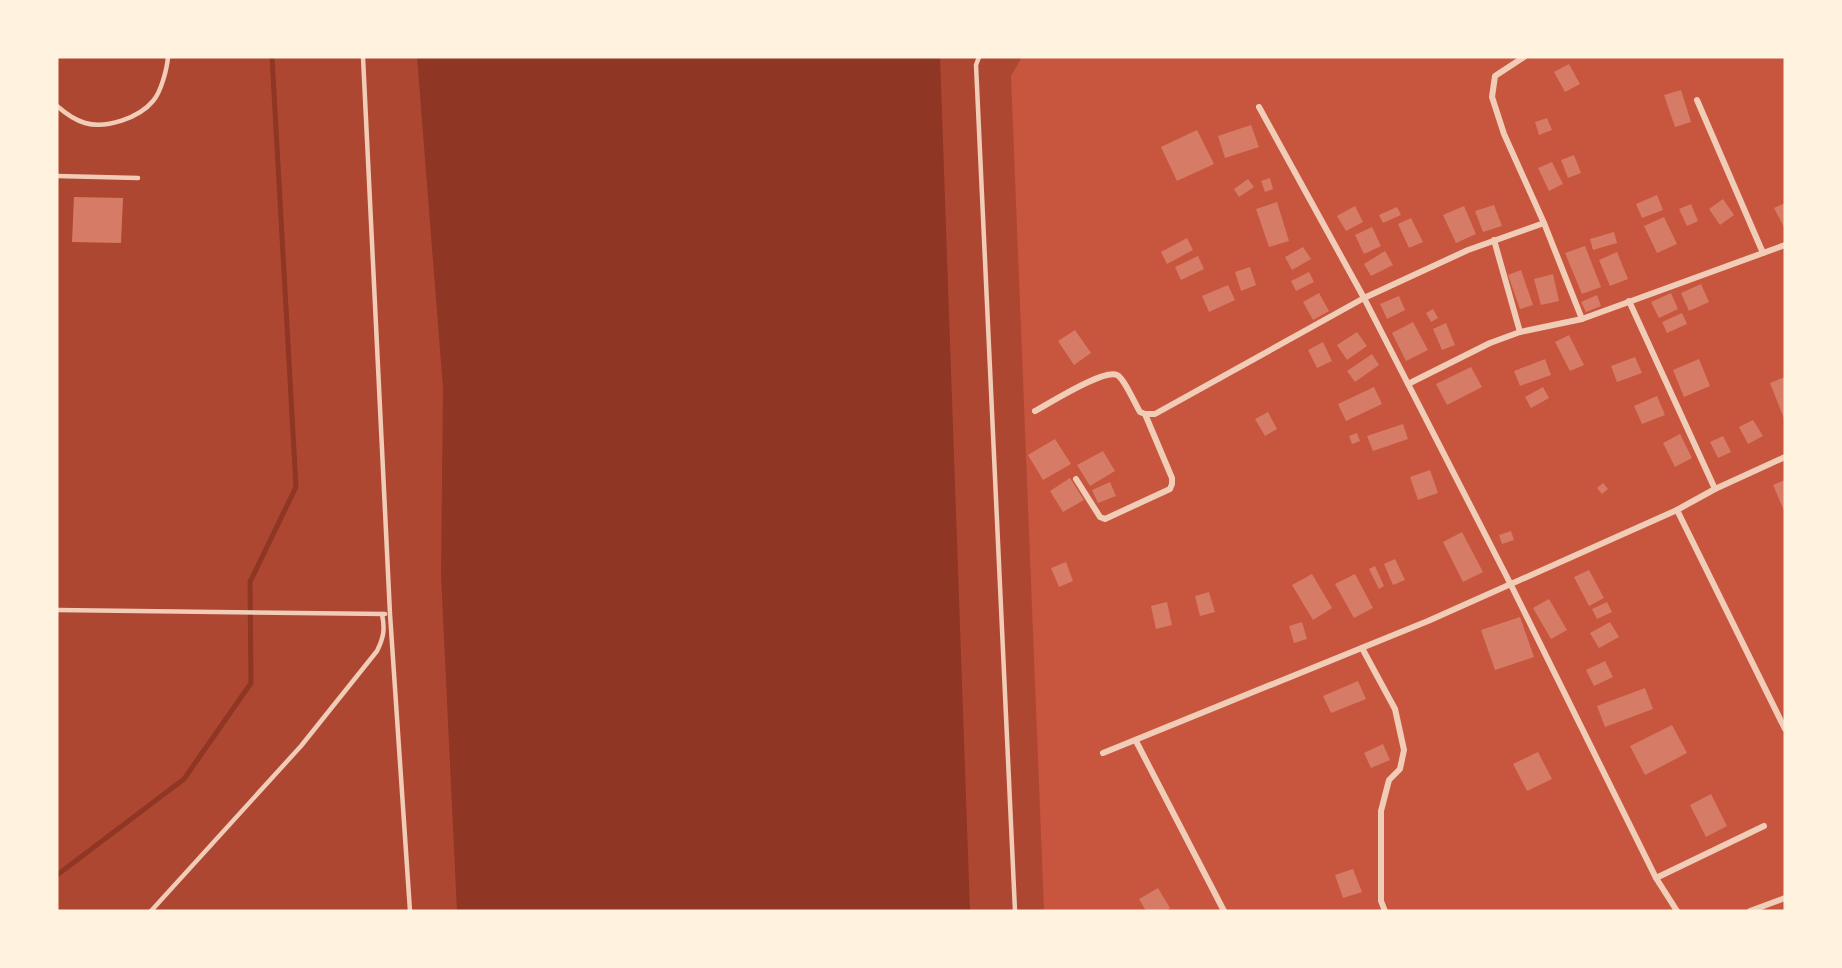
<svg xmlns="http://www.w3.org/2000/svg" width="1842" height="968" font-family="Helvetica,sans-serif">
  <rect width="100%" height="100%" fill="#c8553d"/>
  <path fill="#ae4732" d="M57 57H1022L1011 76 1044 911H57Z"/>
  <path fill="#8f3625" d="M417 57H940L970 911H457L441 575 443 388Z"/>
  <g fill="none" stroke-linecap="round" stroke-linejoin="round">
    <path stroke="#8f3625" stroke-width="5" d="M57 875 184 779 251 683 250 582 296 487 272 57"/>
  </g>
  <g fill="#d67c66">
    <path d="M1569 64 1580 84 1565 92 1554 72Z"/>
    <path d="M1681 90 1691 122 1675 127 1664 95Z"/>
    <path d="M1547 118 1552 130 1539 135 1535 122Z"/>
    <path d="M1251 125 1259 147 1225 158 1218 136Z"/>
    <path d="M1197 130 1214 164 1177 181 1161 147Z"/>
    <path d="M1574 155 1581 173 1568 178 1561 160Z"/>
    <path d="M1552 162 1563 184 1549 191 1538 168Z"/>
    <path d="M1270 178 1273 189 1265 192 1261 181Z"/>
    <path d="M1248 179 1254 187 1239 197 1234 189Z"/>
    <path d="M1657 195 1663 210 1642 218 1636 204Z"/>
    <path d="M74 197 123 198 121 243 72 242Z"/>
    <path d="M1723 199 1734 215 1720 225 1709 209Z"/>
    <path d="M1277 202 1289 241 1269 247 1256 209Z"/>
    <path d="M1785 203V229L1774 208Z"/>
    <path d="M1691 204 1698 221 1687 226 1679 209Z"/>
    <path d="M1494 205 1502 226 1483 232 1475 211Z"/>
    <path d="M1355 206 1363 222 1346 231 1337 216Z"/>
    <path d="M1464 206 1476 234 1456 243 1443 215Z"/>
    <path d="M1397 207 1401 215 1383 223 1379 215Z"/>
    <path d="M1664 217 1677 244 1657 253 1644 226Z"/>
    <path d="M1411 218 1423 242 1409 248 1398 224Z"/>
    <path d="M1372 227 1381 246 1364 254 1355 235Z"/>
    <path d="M1614 232 1617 243 1593 250 1590 239Z"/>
    <path d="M1187 238 1193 250 1167 264 1161 252Z"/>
    <path d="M1585 246 1601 287 1582 294 1565 253Z"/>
    <path d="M1303 247 1311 259 1292 270 1285 257Z"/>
    <path d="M1385 251 1393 265 1371 276 1364 264Z"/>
    <path d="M1617 252 1628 279 1610 286 1599 260Z"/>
    <path d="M1198 256 1204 269 1181 280 1175 267Z"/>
    <path d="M1250 267 1256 285 1241 291 1235 272Z"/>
    <path d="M1521 270 1533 305 1520 309 1508 275Z"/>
    <path d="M1309 272 1314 282 1296 291 1291 281Z"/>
    <path d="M1553 274 1559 301 1541 305 1534 279Z"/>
    <path d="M1701 284 1709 302 1689 311 1681 293Z"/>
    <path d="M1228 285 1235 300 1209 312 1202 296Z"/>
    <path d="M1319 293 1329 311 1313 320 1303 302Z"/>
    <path d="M1671 293 1678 309 1659 318 1651 302Z"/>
    <path d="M1597 295 1601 306 1586 312 1581 302Z"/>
    <path d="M1399 296 1405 310 1387 319 1380 304Z"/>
    <path d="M1433 309 1438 318 1431 322 1426 313Z"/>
    <path d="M1682 313 1687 324 1667 333 1662 322Z"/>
    <path d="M1413 322 1428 350 1406 361 1392 333Z"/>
    <path d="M1446 323 1455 345 1442 350 1433 329Z"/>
    <path d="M1075 330 1091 353 1074 365 1058 341Z"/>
    <path d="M1357 332 1367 346 1347 360 1337 345Z"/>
    <path d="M1569 335 1584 365 1570 371 1555 342Z"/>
    <path d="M1323 342 1332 361 1317 368 1308 350Z"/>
    <path d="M1372 354 1379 365 1355 382 1347 371Z"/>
    <path d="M1635 357 1642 373 1617 382 1611 366Z"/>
    <path d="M1545 359 1551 375 1520 386 1514 371Z"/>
    <path d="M1699 359 1710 386 1684 397 1673 370Z"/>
    <path d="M1471 367 1482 387 1447 405 1436 384Z"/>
    <path d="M1785 377V421L1770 383Z"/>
    <path d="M1374 387 1382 404 1346 421 1338 404Z"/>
    <path d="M1543 387 1549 398 1531 408 1525 397Z"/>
    <path d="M1657 396 1665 415 1642 424 1634 406Z"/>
    <path d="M1268 412 1277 429 1265 436 1255 419Z"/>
    <path d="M1753 420 1763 436 1748 444 1739 427Z"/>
    <path d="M1403 424 1408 439 1373 451 1367 436Z"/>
    <path d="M1357 433 1360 441 1352 444 1349 436Z"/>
    <path d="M1680 434 1692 458 1675 467 1663 443Z"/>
    <path d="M1723 436 1731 452 1718 458 1710 442Z"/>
    <path d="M1055 439 1071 464 1043 480 1028 455Z"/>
    <path d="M1103 451 1115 471 1090 486 1077 465Z"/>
    <path d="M1430 470 1438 493 1418 500 1410 477Z"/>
    <path d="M1070 478 1084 500 1063 512 1050 491Z"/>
    <path d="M1785 480V513L1773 485Z"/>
    <path d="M1110 482 1116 496 1098 503 1092 490Z"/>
    <path d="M1603 483 1608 489 1602 494 1597 488Z"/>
    <path d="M1511 531 1514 540 1502 544 1499 535Z"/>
    <path d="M1462 532 1483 572 1463 582 1443 542Z"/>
    <path d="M1395 559 1405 580 1393 585 1384 564Z"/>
    <path d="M1066 562 1073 581 1059 587 1051 568Z"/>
    <path d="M1375 566 1384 586 1379 589 1369 569Z"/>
    <path d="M1589 570 1604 598 1589 606 1574 577Z"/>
    <path d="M1312 574 1332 608 1313 620 1292 585Z"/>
    <path d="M1355 574 1373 608 1354 618 1335 584Z"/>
    <path d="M1209 592 1215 612 1200 616 1195 596Z"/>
    <path d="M1549 599 1567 630 1551 639 1533 608Z"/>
    <path d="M1167 602 1172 625 1156 629 1151 606Z"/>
    <path d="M1607 602 1612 612 1597 619 1592 609Z"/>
    <path d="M1520 617 1534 657 1495 670 1481 630Z"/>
    <path d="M1302 622 1307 639 1294 643 1289 626Z"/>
    <path d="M1610 622 1619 637 1599 648 1590 633Z"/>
    <path d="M1605 661 1613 677 1594 686 1586 670Z"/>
    <path d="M1358 681 1366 699 1331 713 1323 696Z"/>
    <path d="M1645 688 1653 709 1605 727 1597 706Z"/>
    <path d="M1672 725 1687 753 1645 775 1630 746Z"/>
    <path d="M1383 744 1390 760 1371 768 1364 753Z"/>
    <path d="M1538 752 1552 779 1527 791 1513 764Z"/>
    <path d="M1711 794 1727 826 1706 837 1690 805Z"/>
    <path d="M1353 869 1362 892 1343 898 1335 875Z"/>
    <path d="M1158 888 1170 908 1166 911H1146L1139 899Z"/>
  </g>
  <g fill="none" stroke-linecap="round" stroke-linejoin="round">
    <g stroke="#f1ccb7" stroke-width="4.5">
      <path d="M363 57 390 614 410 911"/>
      <path d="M979 57 976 65 1015 911"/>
      <path d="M57 106C65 113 75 120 85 123 106 129 139 118 153 101 161 92 167 69 168 57"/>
      <path d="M57 176 138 178"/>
      <path d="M57 610 385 614"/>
      <path d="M151 911 301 746 377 651C384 637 385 629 382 614"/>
    </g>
    <g stroke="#f1ccb7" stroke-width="6">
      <path d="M1524 57 1495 76 1492 97 1504 134 1544 223 1582 319"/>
      <path d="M1697 100 1763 253"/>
      <path d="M1259 107 1364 298 1510 583 1656 878 1677 911"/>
      <path d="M1494 240 1520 332"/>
      <path d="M1629 301 1715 489"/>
      <path d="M1408 384 1490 343 1520 332 1582 319 1785 245"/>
      <path d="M1035 411C1050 403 1103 369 1117 375 1124 378 1135 404 1140 412L1145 414H1155L1364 298 1468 250 1544 223"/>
      <path d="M1076 479 1100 517 1105 519 1170 489 1172 484V478L1145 414"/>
      <path d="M1677 510 1785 729"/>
      <path d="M1362 648 1395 709 1404 750 1400 769 1389 780 1381 811V901L1385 911"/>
      <path d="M1136 741 1224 911"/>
      <path d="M1103 753 1428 621 1677 510 1715 489 1785 457"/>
      <path d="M1656 878 1764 826"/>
      <path d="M1750 911 1785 898"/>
    </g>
  </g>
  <rect width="1842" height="968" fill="none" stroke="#fff3e0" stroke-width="117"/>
</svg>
